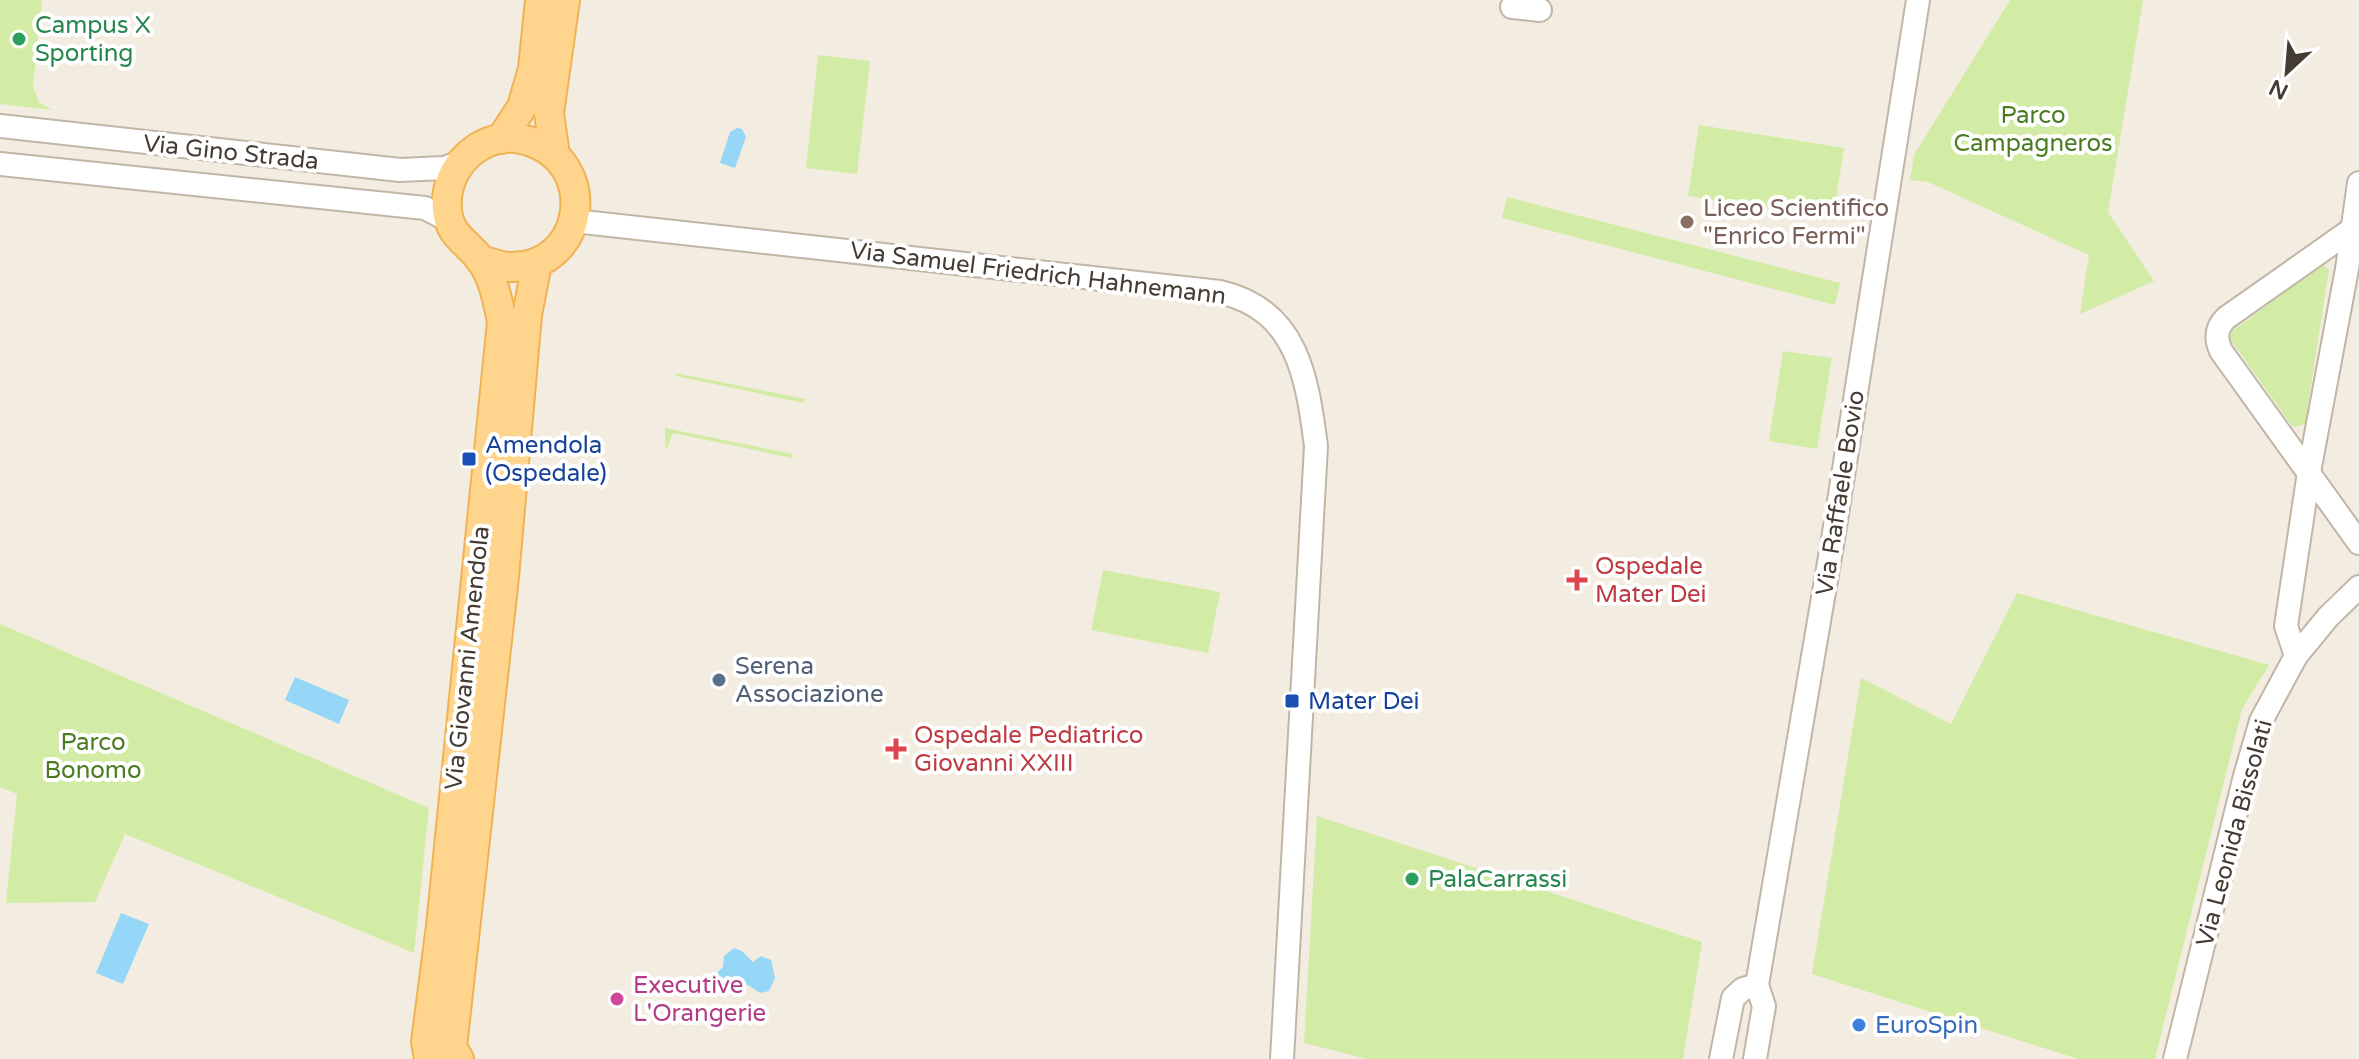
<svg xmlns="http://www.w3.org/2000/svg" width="2359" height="1059" font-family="'Varela Round',sans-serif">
  <rect width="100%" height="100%" fill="#f3ece1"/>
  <g fill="#d2eca5">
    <path d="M0 0H42L33 87 39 102 52 110 0 104Z"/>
    <path d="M2010 0H2143L2108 212 2154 281 2080 314 2089 255 1928 182 1910 180 1914 155Z"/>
    <path d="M818 55 870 61 857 174 806 168Z"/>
    <path d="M1699 125 1844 148 1833 219 1688 196Z"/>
    <path d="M1507 197 1840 283 1835 305 1502 218Z"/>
    <path d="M2322 265 2329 269 2305 424 2293 427 2230 339 2231 332Z"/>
    <path d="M1783 351 1832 358 1817 449 1769 441Z"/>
    <path d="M676 373 805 399 804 403 676 376Z"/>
    <path d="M665 428 793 454 792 458 673 433 667 449 665 447Z"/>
    <path d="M1103 570 1220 592 1208 653 1091 630Z"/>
    <path d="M2017 593 2269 665 2242 709 2155 1059H2078L1812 974 1861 678 1951 724Z"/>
    <path d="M0 624 429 808 414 953 125 834 95 902 6 903 17 794 0 787Z"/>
    <path d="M1317 816 1702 942 1683 1059H1367L1304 1043Z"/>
  </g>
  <g fill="#96d7f7">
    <path d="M737 128 742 129 746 137 735 168 720 163 730 132Z"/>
    <path d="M295 677 349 700 339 724 285 700Z"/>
    <path d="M121 913 149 924 123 984 96 973Z"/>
    <path d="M734 948 742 951 753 962 761 956 771 960 775 978 769 991 760 993 748 985 727 989 715 980 717 973 723 967 724 956Z"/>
  </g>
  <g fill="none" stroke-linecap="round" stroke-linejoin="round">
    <defs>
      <g id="minor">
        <path d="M1512 7 1540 10"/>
        <path d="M0 126 400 170 444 168 461 162"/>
        <path d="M0 164 425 208 450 221"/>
        <path d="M574 221 1220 292C1298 310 1307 378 1316 446L1282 1059"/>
        <path d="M2351 230 2226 318C2216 328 2215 338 2221 351L2359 543"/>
        <path d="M2296 656 2286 626 2309 472 2347 269 2359 183"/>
        <path d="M1721 1059 1733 998 1743 989 1757 985"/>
        <path d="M1755 1059 1764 1006 1757 985 1833 539 1918 0"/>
        <path d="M2175 1059 2245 776 2261 721 2296 656 2328 617 2359 587"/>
      </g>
      <g id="major">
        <path d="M501 139 522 107 533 69 540 0"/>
        <path d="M555 155 549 113 565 0"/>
        <path d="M429 1059 426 1042 441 926 502 322C498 301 493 276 480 259 467 242 449 235 447 210 445 185 456 162 477 148 492 138 511 135 529 141 601 164 585 269 510 267 500 267 489 262 480 260"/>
        <path d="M459 1059 452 1047 504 577 527 315 537 263"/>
      </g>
    </defs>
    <use href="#minor" stroke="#c1b6a6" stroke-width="26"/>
    <use href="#major" stroke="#efb353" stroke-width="32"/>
    <use href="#minor" stroke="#fff" stroke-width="22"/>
    <use href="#major" stroke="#ffd58e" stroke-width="28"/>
  </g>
  <g fill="#2e9e5b" stroke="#fff" stroke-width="3">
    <circle cx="19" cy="39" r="8"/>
    <circle cx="1412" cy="879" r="8"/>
  </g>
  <circle fill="#8d6e63" stroke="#fff" stroke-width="3" cx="1687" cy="222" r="8"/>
  <g fill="#1a4fb4" stroke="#fff" stroke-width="3">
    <rect x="461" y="451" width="16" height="16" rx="4"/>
    <rect x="1284" y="693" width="16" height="16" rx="4"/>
  </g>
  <g fill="#e0444e" stroke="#fff" stroke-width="3">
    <path d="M1573 568h8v8h8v8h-8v8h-8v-8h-8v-8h8z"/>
    <path d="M892 737h8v8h8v8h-8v8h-8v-8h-8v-8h8z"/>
  </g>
  <circle fill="#5c6f8a" stroke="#fff" stroke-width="3" cx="719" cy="680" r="8"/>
  <circle fill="#d1479c" stroke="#fff" stroke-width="3" cx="617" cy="999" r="8"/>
  <circle fill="#3f7fe0" stroke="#fff" stroke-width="3" cx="1859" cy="1025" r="8"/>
  <g text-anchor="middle" stroke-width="8" stroke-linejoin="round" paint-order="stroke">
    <g font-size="24" fill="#27864d" stroke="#fff" text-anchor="start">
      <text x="35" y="33">Campus X<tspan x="35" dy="28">Sporting</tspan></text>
      <text x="1428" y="887">PalaCarrassi</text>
    </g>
    <g font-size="24" fill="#4a7b20" stroke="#fff">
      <text x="2033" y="123">Parco<tspan x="2033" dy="28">Campagneros</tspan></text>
      <text x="93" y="750">Parco<tspan x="93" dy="28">Bonomo</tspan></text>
    </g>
    <g font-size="24" fill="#443b32" stroke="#fff">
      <text transform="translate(231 152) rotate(6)" y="8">Via Gino Strada</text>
      <text transform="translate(1038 273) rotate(7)" y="8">Via Samuel Friedrich Hahnemann</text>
      <text transform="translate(1840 493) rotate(-81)" y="8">Via Raffaele Bovio</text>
      <text transform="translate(467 658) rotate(-84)" y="8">Via Giovanni Amendola</text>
      <text transform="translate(2234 833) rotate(-75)" y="8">Via Leonida Bissolati</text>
    </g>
    <g font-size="24" fill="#785e54" stroke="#fff" text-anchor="start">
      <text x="1703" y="216">Liceo Scientifico<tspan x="1703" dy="28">"Enrico Fermi"</tspan></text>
    </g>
    <g font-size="24" fill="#164399" stroke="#fff" text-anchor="start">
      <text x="485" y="453">Amendola<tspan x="485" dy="28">(Ospedale)</tspan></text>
      <text x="1308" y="709">Mater Dei</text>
    </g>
    <g font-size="24" fill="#be3a42" stroke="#fff" text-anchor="start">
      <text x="1595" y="574">Ospedale<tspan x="1595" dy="28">Mater Dei</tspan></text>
      <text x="914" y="743">Ospedale Pediatrico<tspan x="914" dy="28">Giovanni XXIII</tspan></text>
    </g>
    <g font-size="24" fill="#4e5e75" stroke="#fff" text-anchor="start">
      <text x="735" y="674">Serena<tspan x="735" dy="28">Associazione</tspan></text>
    </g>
    <g font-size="24" fill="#b23c85" stroke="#fff" text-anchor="start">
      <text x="633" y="993">Executive<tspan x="633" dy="28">L'Orangerie</tspan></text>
    </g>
    <g font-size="24" fill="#366cbe" stroke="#fff" text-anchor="start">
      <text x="1875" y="1033">EuroSpin</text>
    </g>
  </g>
  <g transform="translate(2287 72) rotate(206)" stroke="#ffffff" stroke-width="6" paint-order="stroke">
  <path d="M0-6L14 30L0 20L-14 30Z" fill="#443b32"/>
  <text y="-12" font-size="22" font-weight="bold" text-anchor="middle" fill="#443b32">N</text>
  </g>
</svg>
